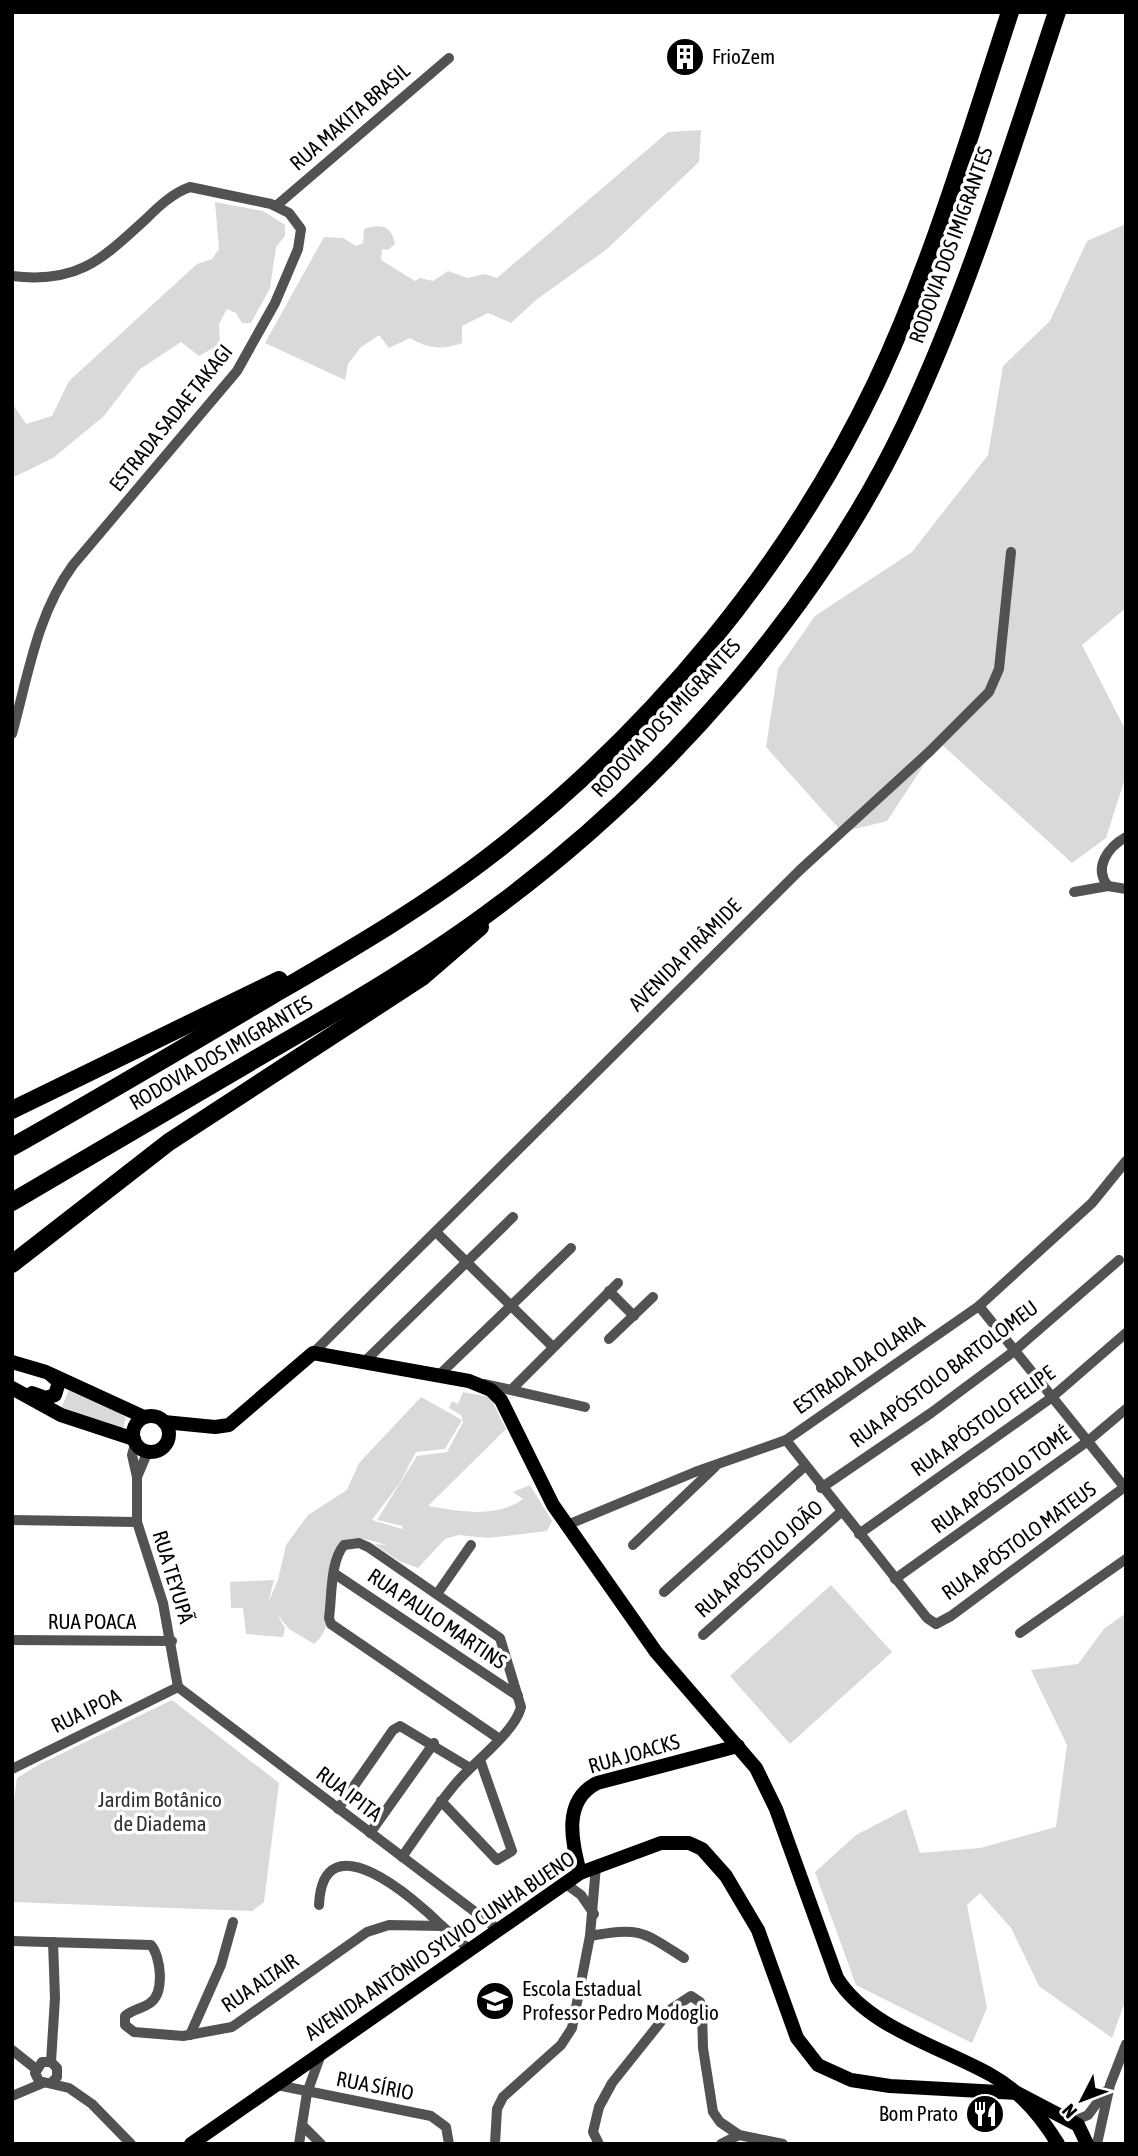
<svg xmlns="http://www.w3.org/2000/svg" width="1138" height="2156" font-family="'Asap Condensed',sans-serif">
  <rect width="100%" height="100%" fill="#fff"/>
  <g fill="#d9d9d9">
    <path d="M701 130 699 162 607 249 536 300 511 323 488 313 462 326V343C443 350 428 349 410 338L389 348 379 335 361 347 348 364 345 380 265 343 324 237 343 238 356 246 363 243 364 229C381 223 392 226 395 244L388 250 382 249 381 260 415 281 420 278 433 281 448 271 467 278 485 274 497 278 668 132Z"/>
    <path d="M215 202 263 211 285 225V236L276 247 270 288 251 323H242L236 313 227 309 219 324 220 344 199 356 181 342 140 369 104 416 53 458 12 478V403L26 424 52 416 69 381 197 264 212 259 219 249Z"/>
    <path d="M1126 224V608L1082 645 1126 731V775L1106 838 1072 863 939 742 887 821 842 832 766 747 778 669 815 616 912 552 988 455 1003 366 1050 321 1087 241Z"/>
    <path d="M70 1387 126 1417 123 1428 61 1409Z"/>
    <path d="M463 1392 490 1397 506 1429 428 1506C460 1511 496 1519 523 1499L513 1492 530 1485 552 1521 547 1531 488 1538 459 1535 445 1539 418 1568 399 1561 374 1544 386 1545C294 1511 354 1614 314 1644L289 1629 276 1613 285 1628 283 1637 246 1634 243 1608H231L230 1582 274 1580 268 1603 278 1580 286 1545 308 1515 347 1490 359 1463 421 1397 462 1420 445 1449 416 1452 399 1484 372 1520 402 1529 403 1526 377 1520 417 1456 447 1452 463 1422 461 1415 449 1408 452 1401 458 1404Z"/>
    <path d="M831 1585 892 1652 790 1744 730 1676Z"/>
    <path d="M1126 1613V1999L1112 2038 1039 1986 1011 1928 980 1893 967 1905 987 2008 972 2043 856 1985 815 1872 856 1835 906 1809 920 1853 980 1848 1056 1827 1067 1745 1031 1670 1078 1664 1104 1629Z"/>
    <path d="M172 1700 279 1783 264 1902 252 1911 12 1902V1814L17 1778 40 1764Z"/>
  </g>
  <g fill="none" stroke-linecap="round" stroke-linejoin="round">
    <g stroke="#525252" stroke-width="10">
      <path d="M276 206 449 58"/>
      <path d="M12 276C78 284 101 260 146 219 159 206 173 193 190 187L271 204 289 213 301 229 298 249 275 303 237 371 73 565C37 614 28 676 12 734"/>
      <path d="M1108 886C1093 868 1108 847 1126 837"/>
      <path d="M1074 892 1108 886 1126 889"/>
      <path d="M436 1232 553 1347"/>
      <path d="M609 1291 634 1316"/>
      <path d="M979 1306 1126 1489"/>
      <path d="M609 1339 653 1297"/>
      <path d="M313 1353 800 870 929 752 989 692 999 669 1011 552"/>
      <path d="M363 1363 513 1217"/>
      <path d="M438 1376 571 1248"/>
      <path d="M485 1384 585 1407"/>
      <path d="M512 1389 618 1283"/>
      <path d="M786 1440 927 1618 936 1624 951 1616 1126 1486"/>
      <path d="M135 1444 132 1455 137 1477V1522L163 1603 178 1687"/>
      <path d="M137 1477 148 1451"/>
      <path d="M821 1488 931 1413 1013 1352 1119 1260"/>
      <path d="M12 1520 137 1522"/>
      <path d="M567 1525 695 1472 786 1440 979 1306 1092 1203 1126 1161"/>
      <path d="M859 1534 1051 1398 1126 1333"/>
      <path d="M633 1545 715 1467"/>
      <path d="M335 1574 518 1696"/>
      <path d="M895 1579 1088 1441 1126 1409"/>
      <path d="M664 1592 804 1467"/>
      <path d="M437 1594 471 1545"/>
      <path d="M1020 1633 1126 1559"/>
      <path d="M703 1635 841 1512"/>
      <path d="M12 1640 172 1641"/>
      <path d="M178 1687 499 1930"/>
      <path d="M12 1769 178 1687"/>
      <path d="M441 1801 497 1860 512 1851 480 1760"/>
      <path d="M338 1809 393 1730 400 1726 470 1768"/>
      <path d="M370 1833 434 1743"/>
      <path d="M402 1857C420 1832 437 1805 457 1782 474 1762 515 1732 521 1707L500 1638 368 1547 359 1543 344 1545C330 1561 332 1597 329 1618L331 1624 498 1738"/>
      <path d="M566 1884 581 1895 594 1914"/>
      <path d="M319 1905C323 1818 415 1899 442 1926"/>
      <path d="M590 1936C640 1927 642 1931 684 1958"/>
      <path d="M12 1941 151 1945C161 1957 165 1993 150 2003 142 2009 133 2009 125 2016V2025L134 2032 183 2036 232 2027 367 1932 389 1925 442 1926 470 1950"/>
      <path d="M190 2035 221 1965 233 1922"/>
      <path d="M12 2050 36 2069"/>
      <path d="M51 2062 55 1998 53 1942"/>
      <path d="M51 2083 57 2077V2068L51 2062H42L35 2073 39 2081 69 2088 92 2104 131 2144"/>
      <path d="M277 2085 431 2116 446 2127 449 2144"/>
      <path d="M12 2096 43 2083"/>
      <path d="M1072 2122 1088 2115 1106 2091"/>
      <path d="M303 2126 321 2144"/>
      <path d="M299 2144 307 2093 321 2054"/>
      <path d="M495 2144 497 2109 503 2097 561 2045 572 2028 590 1936 596 1866"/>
      <path d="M599 2144 593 2132 599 2107 612 2083 671 2009 691 1996 700 2002 702 2010 703 2048 713 2112 720 2122 739 2135 783 2144"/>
      <path d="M721 2144 739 2135"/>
      <path d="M1097 2144 1110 2085 1126 2044"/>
    </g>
    <g stroke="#000" stroke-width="14">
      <path d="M12 1362 46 1372 144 1417"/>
      <path d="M12 1388 61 1415 134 1439"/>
      <path d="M32 1393 46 1398 55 1395 59 1382 51 1375"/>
      <circle cx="151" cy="1434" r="18"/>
      <path d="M164 1422 215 1427 229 1425 313 1353 469 1381 491 1390 501 1400 553 1505 656 1652 756 1768 776 1809 837 1978C867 2027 941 2047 991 2075 1020 2091 1041 2116 1058 2144"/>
      <path d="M580 1873C572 1841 562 1801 597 1783L738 1746"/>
      <path d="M191 2144 580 1873 661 1843H689L702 1849 726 1876 758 1930 797 2038 818 2065 851 2080 890 2086 1017 2093 1078 2125 1087 2144"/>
    </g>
    <g stroke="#000" stroke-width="18">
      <path d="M12 1110 279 980"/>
      <path d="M12 1147C99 1098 185 1047 271 996 348 951 426 906 496 851 655 727 789 565 876 383 932 264 969 137 1010 12"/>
      <path d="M12 1202C100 1150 188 1099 276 1047 352 1003 429 958 499 905 664 782 817 610 906 423 968 292 1011 150 1057 12"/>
      <path d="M12 1264 169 1142 422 977 480 927"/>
    </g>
  </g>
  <defs>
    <symbol id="building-disc" viewBox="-11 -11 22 22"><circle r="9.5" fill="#000" stroke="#fff"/><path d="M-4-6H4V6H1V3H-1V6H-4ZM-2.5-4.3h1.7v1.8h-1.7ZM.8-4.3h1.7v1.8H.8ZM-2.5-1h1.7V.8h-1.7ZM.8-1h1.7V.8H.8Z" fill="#fff"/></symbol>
    <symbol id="school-disc" viewBox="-11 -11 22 22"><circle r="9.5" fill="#000" stroke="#fff"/><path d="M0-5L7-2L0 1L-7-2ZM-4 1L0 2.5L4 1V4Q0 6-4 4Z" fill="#fff"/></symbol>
    <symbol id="restaurant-disc" viewBox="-11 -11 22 22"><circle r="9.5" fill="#000" stroke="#fff"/><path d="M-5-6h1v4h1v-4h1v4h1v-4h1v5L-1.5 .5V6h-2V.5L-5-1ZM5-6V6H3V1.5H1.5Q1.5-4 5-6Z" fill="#fff"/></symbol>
  </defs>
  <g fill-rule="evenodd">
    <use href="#building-disc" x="663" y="35" width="44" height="44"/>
    <use href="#school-disc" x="473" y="1979" width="44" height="44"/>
    <use href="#restaurant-disc" x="963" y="2092" width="44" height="44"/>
  </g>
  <g text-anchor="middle" stroke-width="7" stroke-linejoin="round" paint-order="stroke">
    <g font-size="21" fill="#000" stroke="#fff" text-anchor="start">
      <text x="712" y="64">FrioZem</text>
      <text x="522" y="1996">Escola Estadual<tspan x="522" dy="24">Professor Pedro Modoglio</tspan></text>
      <text x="958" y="2121" text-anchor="end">Bom Prato</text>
    </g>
    <g font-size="21" fill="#000" stroke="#fff">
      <text transform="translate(350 117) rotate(-41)" y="7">RUA MAKITA BRASIL</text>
      <text transform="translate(951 245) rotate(-70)" y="7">RODOVIA DOS IMIGRANTES</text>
      <text transform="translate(171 418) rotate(-51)" y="7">ESTRADA SADAE TAKAGI</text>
      <text transform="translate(666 718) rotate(-47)" y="7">RODOVIA DOS IMIGRANTES</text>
      <text transform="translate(685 955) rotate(-45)" y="7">AVENIDA PIRÂMIDE</text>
      <text transform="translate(221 1053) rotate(-30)" y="7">RODOVIA DOS IMIGRANTES</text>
      <text transform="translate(859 1365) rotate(-35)" y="7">ESTRADA DA OLARIA</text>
      <text transform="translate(944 1374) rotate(-37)" y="7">RUA APÓSTOLO BARTOLOMEU</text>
      <text transform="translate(983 1421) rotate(-36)" y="7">RUA APÓSTOLO FELIPE</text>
      <text transform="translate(1001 1480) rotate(-36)" y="7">RUA APÓSTOLO TOMÉ</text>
      <text transform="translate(1019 1541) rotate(-36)" y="7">RUA APÓSTOLO MATEUS</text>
      <text transform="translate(759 1559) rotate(-42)" y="7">RUA APÓSTOLO JOÃO</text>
      <text transform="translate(173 1577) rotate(73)" y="7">RUA TEYUPÃ</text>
      <text transform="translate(437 1619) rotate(34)" y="7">RUA PAULO MARTINS</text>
      <text x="92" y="1629">RUA POACA</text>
      <text transform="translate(86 1711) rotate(-26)" y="7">RUA IPOA</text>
      <text transform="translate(634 1754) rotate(-16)" y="7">RUA JOACKS</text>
      <text transform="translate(349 1794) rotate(37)" y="7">RUA IPITA</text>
      <text transform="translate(440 1946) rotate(-34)" y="7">AVENIDA ANTÔNIO SYLVIO CUNHA BUENO</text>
      <text transform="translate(260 1983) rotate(-34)" y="7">RUA ALTAIR</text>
      <text transform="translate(375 2086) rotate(11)" y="7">RUA SÍRIO</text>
    </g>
    <g font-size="21" fill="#303030" stroke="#fff">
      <text x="160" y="1807">Jardim Botânico<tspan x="160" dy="24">de Diadema</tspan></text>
    </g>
  </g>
  <rect width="1138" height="2156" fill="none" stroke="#000000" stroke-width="28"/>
  <g transform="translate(1082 2100) rotate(228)" stroke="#ffffff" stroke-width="5" paint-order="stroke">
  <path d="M0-5L12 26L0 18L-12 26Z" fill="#000000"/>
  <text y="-10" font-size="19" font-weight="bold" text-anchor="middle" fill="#000000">N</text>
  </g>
</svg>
